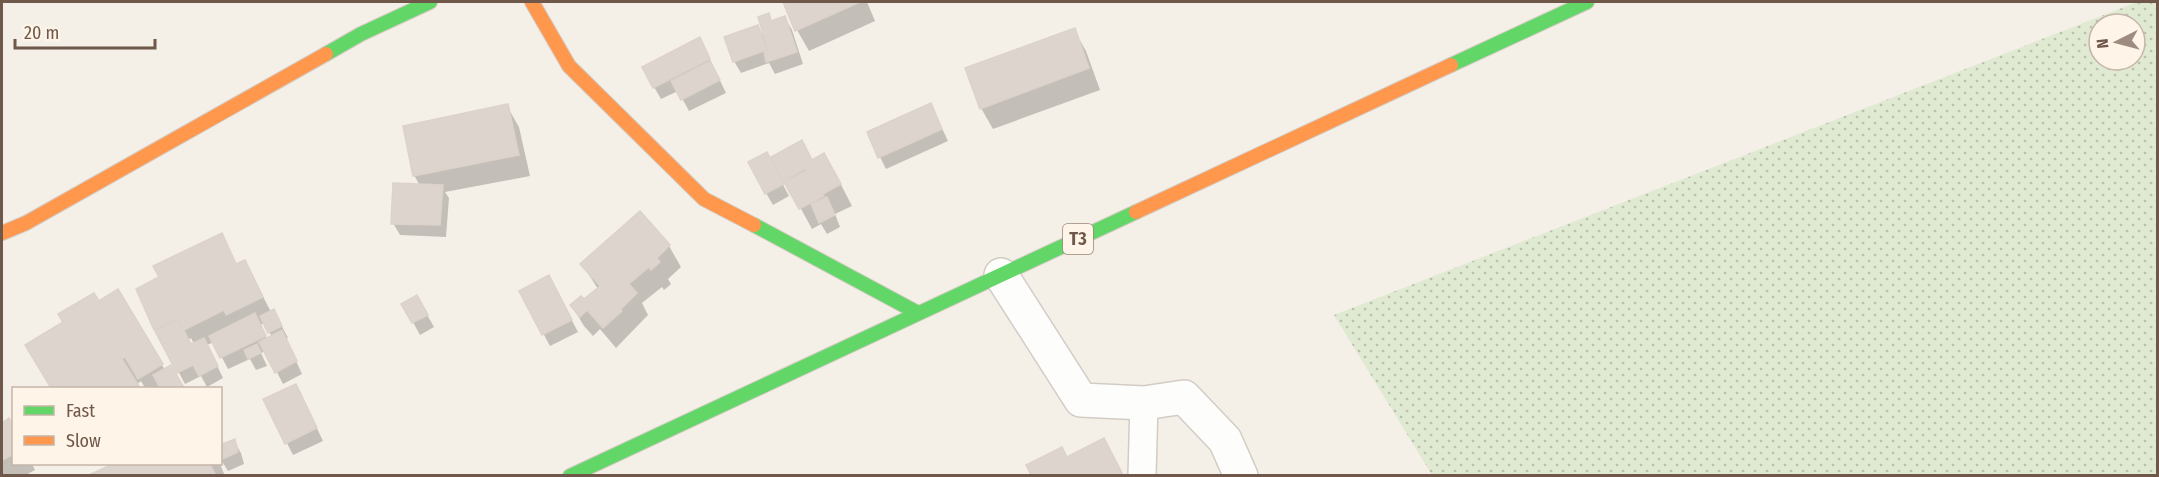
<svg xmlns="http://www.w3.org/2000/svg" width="2159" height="477" font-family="'Fira Sans Condensed',sans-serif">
  <defs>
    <pattern id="grass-dots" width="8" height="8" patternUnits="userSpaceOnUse" patternTransform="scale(1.5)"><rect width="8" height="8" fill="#e0ead2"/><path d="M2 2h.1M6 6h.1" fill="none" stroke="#bac0ac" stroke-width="1.8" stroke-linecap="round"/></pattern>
  </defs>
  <rect width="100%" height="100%" fill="#f4efe7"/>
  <path fill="url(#grass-dots)" fill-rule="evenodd" d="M2137 2H2158L2157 475H1432L1334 315ZM2099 24H2135V60H2099Z"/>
  <g fill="#0003" fill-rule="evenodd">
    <path d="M784 2H867L875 21 809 51 797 30Z"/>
    <path d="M768 15 772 22 785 18 792 30 803 64 775 74 769 63 741 73 734 61 758 27 765 39Z"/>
    <path d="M1074 30 1086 51 1100 90 993 129 981 108Z"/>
    <path d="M706 51 726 93 689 111 678 91 661 99 654 87Z"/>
    <path d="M931 105 948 141 886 169 880 157Z"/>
    <path d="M507 106 519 127 530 176 445 192 449 198 446 237 400 235 393 223 420 186 414 175Z"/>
    <path d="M773 157 812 162 836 175 852 206 835 214 840 227 827 234 821 224 812 229Z"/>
    <path d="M773 166 789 196 773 205 766 193Z"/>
    <path d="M640 213 669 246 681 267 668 279 671 284 664 290 662 287 642 303 648 315 616 348 600 329 593 336 584 326 572 306 584 301 598 289 582 264Z"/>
    <path d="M221 235 237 265 256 283 271 312 274 311 288 338 286 339 302 374 283 384 266 351 261 353 267 366 256 370 250 359 228 369 214 342 207 345 223 378 207 387 201 376 185 384 156 329 161 278ZM265 323 272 337 267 340 260 325ZM191 338 194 344 191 346 188 340Z"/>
    <path d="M555 289 578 332 550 346 521 292Z"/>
    <path d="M118 291 165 370 171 367 183 388H145L141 381 136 385 138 388H52L27 345Z"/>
    <path d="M417 297 434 327 420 335 403 304Z"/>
    <path d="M302 397 323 441 293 455 265 400Z"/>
    <path d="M9 420 14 429V464H32L35 470 24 476H2V424Z"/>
    <path d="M234 441 241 453 244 464 228 471 220 458Z"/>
    <path d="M116 464H220L225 476H91Z"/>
  </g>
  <g fill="#ddd5cd" stroke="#dcd2ca" stroke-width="1.5">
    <path d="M783 2H860L795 31Z"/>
    <path d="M769 13 771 21 785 16 797 52 766 62 764 52 768 50 758 17Z"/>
    <path d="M758 25 767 50 733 62 724 37Z"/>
    <path d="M1075 28 1089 68 980 109 965 68Z"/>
    <path d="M700 37 710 59 653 88 642 67Z"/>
    <path d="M710 61 720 80 681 100 671 81Z"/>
    <path d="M931 103 942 129 878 158 867 132Z"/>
    <path d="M508 104 519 155 413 176 403 126Z"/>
    <path d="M802 140 812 160 824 153 841 184 823 194 824 196 799 209 784 182 806 171 805 169 783 181 771 157Z"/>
    <path d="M767 152 784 184 765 194 748 162Z"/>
    <path d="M393 183 443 185 440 225 391 224Z"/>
    <path d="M827 197 835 215 819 223 811 204Z"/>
    <path d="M640 211 670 245 657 258 660 262 651 270 649 267 629 284 637 293 621 309 622 311 603 328 587 310 580 317 570 305 581 296 584 299 600 286 580 264Z"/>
    <path d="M222 233 236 264 245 260 263 297 226 315 224 310 184 330 178 318 154 330 136 289 159 277 153 266Z"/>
    <path d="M549 275 572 320 542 335 519 291Z"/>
    <path d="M118 289 163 364 138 379 125 357 122 359 140 388H51L25 345 63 322 58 314 94 293 99 301Z"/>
    <path d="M417 295 428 315 412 323 401 304Z"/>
    <path d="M274 309 282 326 268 333 260 316Z"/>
    <path d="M255 313 266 336 220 358 209 336Z"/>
    <path d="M178 319 191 344 204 338 218 366 199 376 193 365 177 373 155 331Z"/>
    <path d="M282 330 297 361 275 373 259 342Z"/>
    <path d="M257 344 261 353 248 359 244 350Z"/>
    <path d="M171 365 184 388H160L153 375Z"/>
    <path d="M296 384 317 428 285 444 263 399Z"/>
    <path d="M9 418 14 427V454L2 460V423Z"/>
    <path d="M1104 438 1122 473 1117 476H1029L1031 475 1026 465 1062 447 1067 457Z"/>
    <path d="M235 439 238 452 220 460V445Z"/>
    <path d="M113 464H210L216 476H87Z"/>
  </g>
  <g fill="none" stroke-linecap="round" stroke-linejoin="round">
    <defs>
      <path id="lane" d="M1142 476 1144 403"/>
      <path id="street" d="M1001 275 1081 400 1144 403 1184 397 1225 440 1241 476"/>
      <g id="fast">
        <path d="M326 54 361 34 430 2"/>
        <path d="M1451 65 1587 2"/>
        <path d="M754 225 918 313"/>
        <path d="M570 476 1136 212"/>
      </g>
      <g id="slow">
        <path d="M532 2 569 66 704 199 754 225"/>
        <path d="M1136 212 1451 65"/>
        <path d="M2 233 26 223 326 54"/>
      </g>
    </defs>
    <use href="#lane" stroke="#d3ccc6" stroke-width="30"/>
    <use href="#street" stroke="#d3ccc6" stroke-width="36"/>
    <use href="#fast" stroke="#d3cbc4" stroke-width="16"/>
    <use href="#slow" stroke="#d3cbc4" stroke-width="16"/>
    <use href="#lane" stroke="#fdfdfb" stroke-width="27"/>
    <use href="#street" stroke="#fdfdfb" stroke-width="33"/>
    <use href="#fast" stroke="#63d668" stroke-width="14"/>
    <use href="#slow" stroke="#ff974d" stroke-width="14"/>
  </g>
  <g text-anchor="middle" stroke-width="4.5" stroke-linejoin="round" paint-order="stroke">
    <rect fill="#fef4e7" stroke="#9a8679" stroke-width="1.5" x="1063" y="224" width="30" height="30" rx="4.5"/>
    <g font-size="18" font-weight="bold" fill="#6f574a">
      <text x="1078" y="245">T3</text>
    </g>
  </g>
  <rect width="2159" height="477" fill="none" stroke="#6f574a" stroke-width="6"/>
  <rect x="12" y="387" width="210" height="78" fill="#fef4e7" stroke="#c5b5a8" stroke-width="1.5"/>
  <rect x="24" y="406" width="30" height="9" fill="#63d668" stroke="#c5b5a8" stroke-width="1.5"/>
  <text x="66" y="417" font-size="18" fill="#6f574a">Fast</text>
  <rect x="24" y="436" width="30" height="9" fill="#ff974d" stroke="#c5b5a8" stroke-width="1.5"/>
  <text x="66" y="447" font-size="18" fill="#6f574a">Slow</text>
  <g transform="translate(2117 42) rotate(264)"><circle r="28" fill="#fef4e7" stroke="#c5b5a8" stroke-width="1.5"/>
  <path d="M0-4.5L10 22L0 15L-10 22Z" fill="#9e8c81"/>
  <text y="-9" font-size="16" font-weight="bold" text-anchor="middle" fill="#6f574a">N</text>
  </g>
  <path d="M15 39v9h140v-9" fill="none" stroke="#6f574a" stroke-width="3"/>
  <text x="24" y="39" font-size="18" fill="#6f574a" stroke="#fef4e7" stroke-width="4.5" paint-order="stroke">20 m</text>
</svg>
